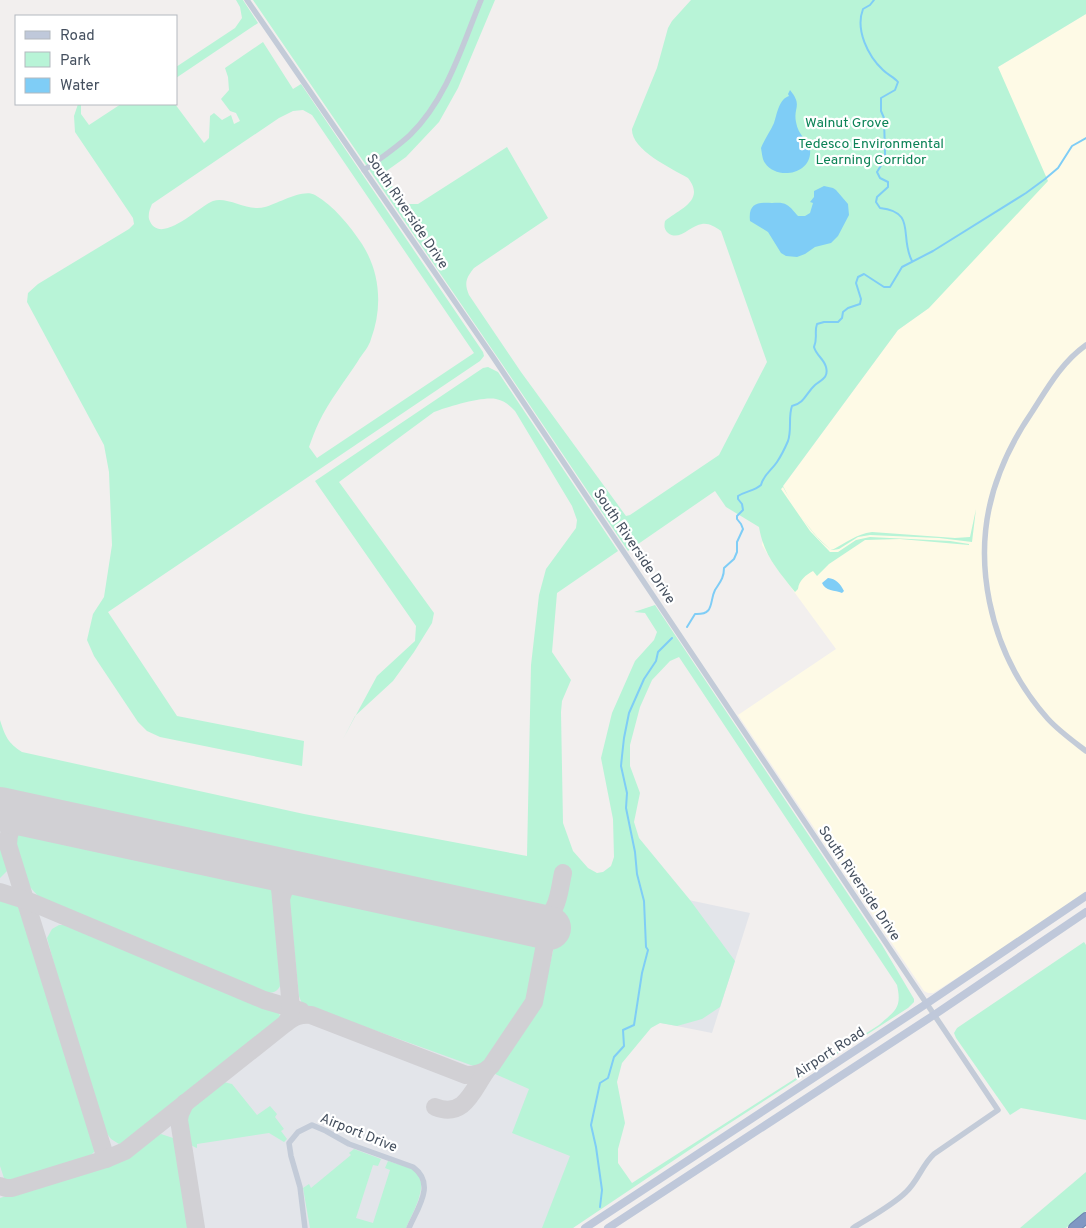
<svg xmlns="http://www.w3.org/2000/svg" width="1086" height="1228" font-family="Overpass,sans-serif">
  <rect width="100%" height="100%" fill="#f2efee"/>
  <path fill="#fefae6" d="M1086 14V895L938 990 933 993H928L924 991 920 985 738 715 836 649 773 563 762 545 767 508 898 330 929 308 998 67Z"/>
  <path fill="#e3e5ea" d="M0 738 5 755 750 913 712 1033 621 1015 573 1228H0Z"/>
  <g fill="#b8f4d7" fill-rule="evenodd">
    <path d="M236 0H243L258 23 176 78V67L235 28 242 18 240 7Z"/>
    <path d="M253 0H495L458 88 439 122 406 157 385 172 386 177 404 204H418L507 147 548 218 474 268C466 278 464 283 469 295L521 372 626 516 630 515 719 455 767 362 721 231C715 227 709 223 702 224 691 225 679 242 668 233 664 229 664 226 665 221 679 209 706 201 688 178 671 168 631 150 632 129L657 68 668 28 672 21 691 0H1086V14L998 67 1048 181 929 308 898 330 783 486C793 506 813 537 832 550 846 543 856 534 872 532L955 538 970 537 976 509 972 542 939 538 870 535 858 537 839 549 833 550C816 543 792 503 783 487L781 489 810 531 830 552H838L856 540 870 537 950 541 969 544V545L900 539 865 540 829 564 817 576 813 571C806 575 799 580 798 589L795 592C778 570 764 556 759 527L726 507 715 491 628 551 498 358Z"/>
    <path d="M263 42 293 89 301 84 483 352 484 356 480 361 108 612 177 716 304 741 302 766 160 737 147 731 138 722 94 656 87 640 93 614 104 597 112 545 109 472 104 445 27 302 28 293 38 284 129 229 134 224 133 218 75 132 74 116 78 104H81V114L89 125 121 104H175L204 143 209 138 210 116 214 113 222 120 231 115 234 124 240 121 236 113 230 111 221 99 229 90 228 77 225 68ZM303 110 312 115 474 353 317 458 309 447C312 439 315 430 319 422 329 401 345 381 358 361 362 354 369 347 371 339 383 307 380 272 362 244 350 226 334 206 315 195 303 188 277 204 265 207 247 212 228 196 213 201 199 206 159 248 149 219 148 213 150 209 152 204L279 118 293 111Z"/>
    <path d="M488 367 498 372 618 551 557 593 552 652 571 680 562 701 561 712 563 823 573 851 588 868 597 873 603 872 611 866 614 857 613 819 601 758 612 713 635 661 654 640 657 632 645 613 634 612 655 605 882 945 914 999V1002L908 1008 713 1134 573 1228H542L570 1156 512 1133 529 1089 495 1074 541 1004 570 875 559 873 552 907 546 916 2 799 0 795V720C5 736 8 743 22 752L304 814 527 856 531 665 539 595 546 569 576 528 577 520 572 506 515 411C509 405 505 401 496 399 483 396 447 407 434 412L339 482 434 613 432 623 414 652 393 681 355 716 343 739 377 676 415 641 416 626 315 481 483 368ZM679 657 897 985C902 1008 896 1010 879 1025L632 1183 618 1163V1149L625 1123 617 1082 622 1063 651 1028 660 1023 677 1026 702 1019 720 1007 735 961 690 900 639 838 634 822 640 793 630 766V745L640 707 652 680 670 661Z"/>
    <path d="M24 826 274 880 284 972C281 995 272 996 253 989L62 909 39 897 29 886 15 847 16 835Z"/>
    <path d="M0 836 9 859 8 870 0 878Z"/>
    <path d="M297 885 538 936 539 949 529 1000 488 1062 479 1068 302 1004 299 996 289 899 291 890Z"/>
    <path d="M0 899C17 904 21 907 28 922L96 1143 94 1152 86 1160 11 1183 5 1181 0 1166Z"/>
    <path d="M59 925H68L81 929 278 1011 282 1021 132 1140 119 1144 111 1139 105 1131 66 1007 47 938 52 929Z"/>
    <path d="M1084 942 1086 945V1120L1021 1108 1010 1115 956 1038 954 1033 957 1028Z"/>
    <path d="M224 1082 232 1084 257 1115 270 1106 277 1114 275 1117 284 1129 281 1131 287 1139 284 1142 269 1133 197 1144V1148C189 1146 189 1140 188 1133 184 1105 199 1099 219 1083Z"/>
    <path d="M161 1134 173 1138 179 1149 192 1228H0V1198L122 1159 152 1138Z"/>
    <path d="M354 1149 381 1159 378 1166 373 1165 356 1218 373 1223 390 1170 385 1168 388 1161C396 1164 411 1166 417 1173 429 1186 412 1214 406 1228H310L303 1188 309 1184 311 1188 351 1155 349 1153Z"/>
    <path d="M1086 1172V1211L1066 1228H1020Z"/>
  </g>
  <g fill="#7fcdf6">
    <path d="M790 90C803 106 793 107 796 122 798 136 809 141 810 149 813 174 777 181 765 163 762 159 762 153 761 148 764 140 770 132 774 123 777 114 779 99 789 96L788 94Z"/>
    <path d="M824 186 833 188 836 190 848 204 849 215 838 236 831 243 815 247 805 254 797 257 786 256 781 253 768 232 750 221C748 203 758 202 772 203 777 203 782 202 787 205 791 207 795 213 798 216H805L810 213 813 203 810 202 814 197V191Z"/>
    <path d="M828 578C836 579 840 583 844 591L842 593C835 590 825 591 822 583Z"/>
  </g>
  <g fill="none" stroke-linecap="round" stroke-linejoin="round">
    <g stroke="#7fcdf6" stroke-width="2">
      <path d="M874 0 870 5 863 9C855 30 868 56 883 70 888 75 894 77 898 82L895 90 881 98V111L884 118 885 154V159L877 172 880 178 888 182V187L877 197 876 202 880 208C917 212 899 236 912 261"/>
      <path d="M687 627 695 614C715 615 709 602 715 590 720 582 724 578 724 568L734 559 737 552V542L743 529 741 524 737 519V516L743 510 742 504 738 499V496C746 491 754 491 761 485 764 474 771 471 777 462 781 456 785 448 788 441 792 429 788 417 792 406 805 403 806 393 815 385 821 380 829 378 826 367 824 359 816 355 814 347 818 338 814 332 817 324L824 322H838L842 318 843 312 848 308 860 304 861 299 856 283 858 277 864 274 884 287H890L902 267 933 251 1026 193 1045 179 1058 168 1072 146 1086 138"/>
      <path d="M600 1207 602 1190 596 1147 591 1125 600 1083 608 1078 614 1057 624 1046 623 1030 634 1025 642 973 648 950 646 947 644 901 637 874 635 852 626 808 627 793 621 766 622 756 624 738 629 713 644 679 656 661 658 652 672 638"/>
    </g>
    <g stroke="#d1d0d4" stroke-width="18">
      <path d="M0 806 7 809 35 816"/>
      <path d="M89 830C76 827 33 814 22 819 11 823 8 834 8 845L106 1159"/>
      <path d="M205 854 263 867C278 874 280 883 281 899"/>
      <path d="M0 892 31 902 264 1000 301 1011"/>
      <path d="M286 1023C294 1017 300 1014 311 1015L466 1075C476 1075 484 1073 491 1066L534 1002 545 944 541 933 535 925C559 914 558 896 563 873"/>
      <path d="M185 1103 180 1114 179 1120 196 1228"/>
      <path d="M435 1107C465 1119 473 1089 487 1070"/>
      <path d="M0 1186 6 1188H12L106 1159 125 1151 286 1023 289 1018 291 1008 281 899C285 884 292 877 308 877L367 890"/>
    </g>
    <path stroke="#d1d0d4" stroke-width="44" d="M0 809 549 928"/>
    <defs>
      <path id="motorway" d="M1074 1228 1086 1218"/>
    </defs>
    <use href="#motorway" stroke="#6b83af" stroke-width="12"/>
    <g stroke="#c3cbd8" stroke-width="5.5">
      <path d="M247 0 493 357 998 1110 934 1154C922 1165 918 1181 906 1192 893 1205 869 1218 853 1228"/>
      <path d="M364 170C380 159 396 148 410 135 447 99 462 46 481 0"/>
      <path d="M1086 345C1062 362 1048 387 1032 412 1019 431 1008 451 1000 472 967 555 989 653 1048 719 1059 731 1073 741 1086 751"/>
      <path d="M305 1228 300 1187 291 1156 289 1143 298 1132 312 1125 326 1131 349 1144 413 1167C436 1184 418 1207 409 1228"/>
    </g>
    <g stroke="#bfc8da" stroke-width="8">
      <path d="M585 1228 926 1004 1086 896"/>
      <path d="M608 1228 934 1015 1086 912"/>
    </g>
    <use href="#motorway" stroke="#8098c3" stroke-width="10"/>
  </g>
  <g text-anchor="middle" stroke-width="4.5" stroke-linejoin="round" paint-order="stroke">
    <g font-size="14" fill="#0c8357" stroke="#fff">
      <text x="847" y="127">Walnut Grove</text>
      <text x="871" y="148">Tedesco Environmental<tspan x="871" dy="16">Learning Corridor</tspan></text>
    </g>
    <g font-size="14" fill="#444f5e" stroke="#fff">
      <text transform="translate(408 211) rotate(56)" y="5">South Riverside Drive</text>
      <text transform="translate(635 546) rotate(56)" y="5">South Riverside Drive</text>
      <text transform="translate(860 883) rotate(56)" y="5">South Riverside Drive</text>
      <text transform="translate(829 1052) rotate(-33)" y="5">Airport Road</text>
      <text transform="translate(359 1132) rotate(22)" y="5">Airport Drive</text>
    </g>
  </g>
  <rect x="15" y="15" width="162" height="90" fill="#ffffff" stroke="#b4b9bf"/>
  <rect x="25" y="31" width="25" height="8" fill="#bfc8da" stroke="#b4b9bf"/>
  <text x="60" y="40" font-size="15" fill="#444f5e">Road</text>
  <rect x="25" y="52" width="25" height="15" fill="#b8f4d7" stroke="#b4b9bf"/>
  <text x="60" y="65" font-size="15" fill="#444f5e">Park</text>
  <rect x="25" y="78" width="25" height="15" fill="#7fcdf6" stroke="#b4b9bf"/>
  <text x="60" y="90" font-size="15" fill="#444f5e">Water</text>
</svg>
